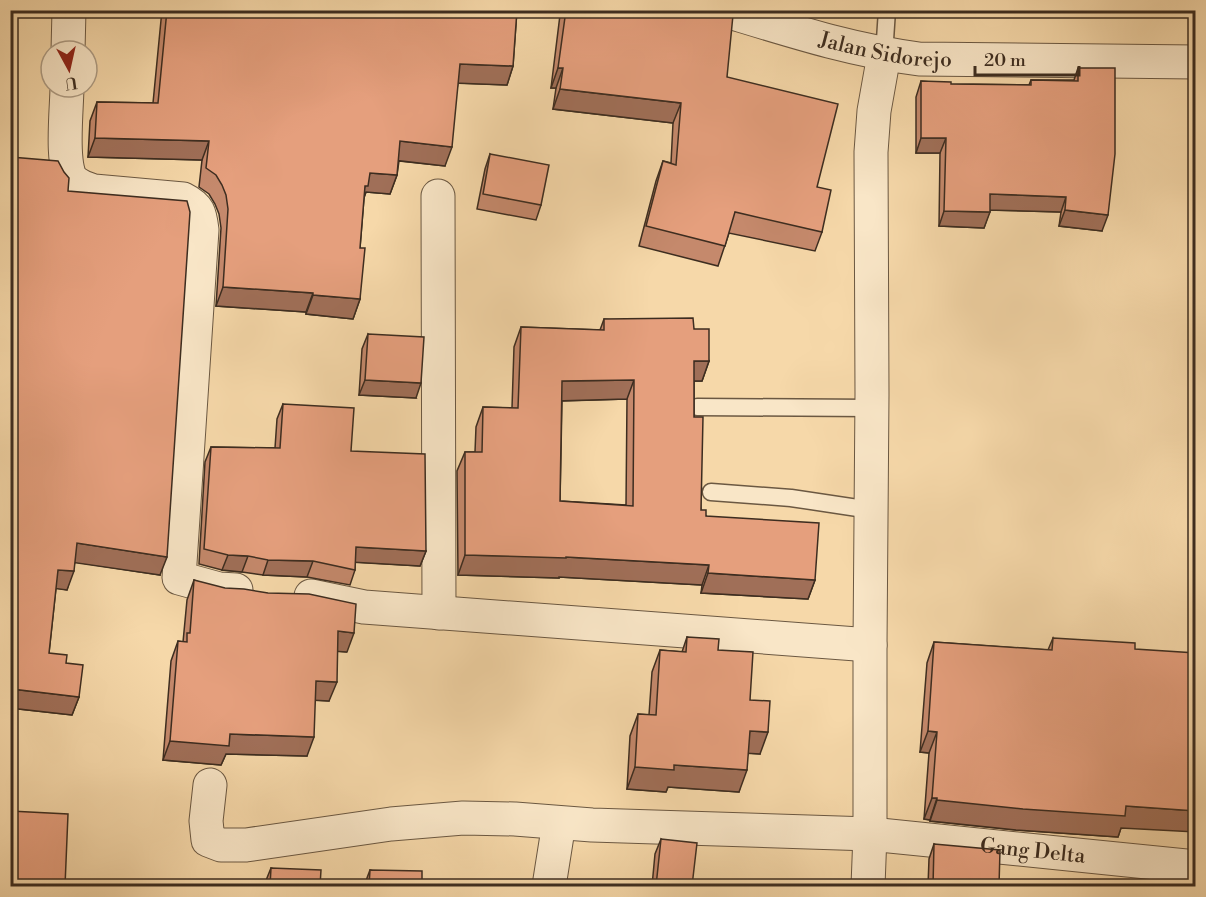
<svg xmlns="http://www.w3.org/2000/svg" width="1206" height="897" font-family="'Libre Bodoni',serif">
  <rect width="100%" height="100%" fill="#f6d8a9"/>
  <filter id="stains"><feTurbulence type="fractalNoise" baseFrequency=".00333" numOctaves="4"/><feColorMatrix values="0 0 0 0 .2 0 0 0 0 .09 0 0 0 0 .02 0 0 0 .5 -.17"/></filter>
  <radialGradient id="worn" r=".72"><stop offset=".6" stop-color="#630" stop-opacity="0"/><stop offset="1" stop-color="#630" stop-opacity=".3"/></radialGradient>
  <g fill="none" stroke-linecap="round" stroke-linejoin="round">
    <defs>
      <g id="service">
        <path d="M884 55 887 10"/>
        <path d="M697 407 872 408"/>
        <path d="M711 492 791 498 871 510"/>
      </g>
      <g id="minor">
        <path d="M68 51 69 10"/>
        <path d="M67 87C67 106 60 169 73 181 79 186 87 189 94 191L183 199C199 207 200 213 202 230L179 578 219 589 236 590"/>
        <path d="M438 196 439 613"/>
        <path d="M311 596 364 607 870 645"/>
        <path id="s1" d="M210 785 206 821 208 840 221 845H246L391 824 463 818 515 819 592 825 870 834 1196 867"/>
        <path d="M549 886 559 823"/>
        <path d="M868 886 870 834V645L872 394 871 152 874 111 884 55"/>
      </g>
      <g id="tertiary">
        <path id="s2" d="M723 10C789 30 850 50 919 59L1196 62"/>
      </g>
    </defs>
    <use href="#service" stroke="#6b5842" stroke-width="19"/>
    <use href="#minor" stroke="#6b5842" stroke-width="35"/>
    <use href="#tertiary" stroke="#6b5842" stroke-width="35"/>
    <use href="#service" stroke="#f9e6c7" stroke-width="16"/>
    <use href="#minor" stroke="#f9e6c7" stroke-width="33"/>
    <use href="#tertiary" stroke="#f9e6c7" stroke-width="33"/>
  </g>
  <g fill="#c5896c" stroke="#3d2d20" stroke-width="1.5" fill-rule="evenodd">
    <path d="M162 10H517L513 66 507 85 458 83 445 166 399 161 397 175 390 194 366 192 364 198 360 248V299L353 319 306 314V312L216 306 221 228 219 214 215 204 209 194 199 187 202 160 88 157 90 121 97 102 153 103Z"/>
    <path d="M562 10H686L727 77 817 187 822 232 815 251 729 233 718 266 639 246 656 181 663 161 671 163 673 123 553 109 556 88H551L560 15Z"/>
    <path d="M1078 68 1102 231 1059 226 1061 212 990 210 984 228 939 226 940 153H916V97L921 81 951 84 1029 85 1031 80H1074Z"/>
    <path d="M10 143 11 157 68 191 160 575 75 562 67 590 56 588 49 653 66 663 79 697 72 715 10 708Z"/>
    <path d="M490 154 541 205 536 220 477 209 485 169Z"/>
    <path d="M604 319 694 329 709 361 702 381H694V417L701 510 706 516 815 580 808 599 701 593 702 585 559 577V578L458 575 457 471 465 452H475L476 427 483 407 512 408 514 347 521 327 600 330ZM627 399 626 505 560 501 562 401Z"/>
    <path d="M368 334 416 398 359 395 362 349Z"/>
    <path d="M283 404 351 451 426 551 420 566 355 562V570L350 585 307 577 263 575 242 572 222 570 199 564 205 462 211 447 275 448 277 419Z"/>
    <path d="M194 580 347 652 337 651 329 701 315 700 307 756 226 754 221 765 163 760 171 661 178 641 183 642 187 600Z"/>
    <path d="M687 637 718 650 750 700 760 754 748 753 739 792 668 787 666 792 627 789 630 736 638 714 649 715 652 672 660 650 682 652Z"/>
    <path d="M1053 638 1121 828 1118 837 1016 830 930 821V820L924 819 929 753 920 752 927 663 934 642 1048 650Z"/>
    <path d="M661 839 692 886H652L655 854Z"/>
    <path d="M934 844 999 886H928L929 859Z"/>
    <path d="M271 868 320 886H265V883Z"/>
    <path d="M370 870 422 886H364Z"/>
  </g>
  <g fill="#a06f58" stroke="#3d2d20" stroke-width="1.5">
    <path d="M460 64 513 66 507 85 453 83Z"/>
    <path d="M558 68H563L556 88H551Z"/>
    <path d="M560 89 681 103 673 123 553 109Z"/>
    <path d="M95 138 209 141 202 160 88 157Z"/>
    <path d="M921 138H946L940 153H916Z"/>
    <path d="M400 141 452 147 445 166 393 160Z"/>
    <path d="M370 173 397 175 390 194 366 192 361 205H358Z"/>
    <path d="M990 194 1066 197 1061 212 985 210Z"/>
    <path d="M1065 210 1108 215 1102 231 1059 226Z"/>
    <path d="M944 211 990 212 984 228 939 226Z"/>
    <path d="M223 287 313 293 306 312 216 306Z"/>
    <path d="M313 295 360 299 353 319 306 314Z"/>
    <path d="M694 361H709L702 381H687Z"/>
    <path d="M365 380 421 383 416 398 359 395Z"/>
    <path d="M634 380 627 399 555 401 562 381Z"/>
    <path d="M77 543 167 557 160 575 70 562Z"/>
    <path d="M356 547 426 551 420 566 350 562Z"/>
    <path d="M228 555 248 556 242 572 222 570Z"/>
    <path d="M465 555 566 557 709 565 702 585 559 577V578L458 575Z"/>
    <path d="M268 560 313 561 307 577 263 575Z"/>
    <path d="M58 570 74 571 67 590 51 588Z"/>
    <path d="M708 573 815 580 808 599 701 593Z"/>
    <path d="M338 631 354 633 347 652 331 651Z"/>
    <path d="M10 641 17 642 10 660Z"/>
    <path d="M316 681 337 682 329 701 309 700Z"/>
    <path d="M12 689 79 697 72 715 10 708V693Z"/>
    <path d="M750 731 768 732 760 754 742 753Z"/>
    <path d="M928 731 937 732 929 753 920 752Z"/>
    <path d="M230 734 314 737 307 756 226 754 221 765 163 760 170 741Z"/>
    <path d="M674 765 747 770 739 792 668 787 666 792 627 789 635 767Z"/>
    <path d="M932 798H937L930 820 924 819Z"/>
    <path d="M937 800 1126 806 1196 811V832L1121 828 1118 837 1016 830 930 821Z"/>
  </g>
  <g fill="#e59f7d" stroke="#3d2d20" stroke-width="1.5" fill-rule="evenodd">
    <path d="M167 10H517L513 66 460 64 452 147 400 141 397 175 370 173 368 186H365L360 248H365L360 299 313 295V293L223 287 228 209 226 195 222 185 216 175 206 168 209 141 95 138 97 102 158 103Z"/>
    <path d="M566 10H686L733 15 727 77 838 104 817 187 831 190 822 232 735 212 725 246 646 226 663 161 676 165 681 103 560 89 563 68H558Z"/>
    <path d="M1078 68H1115V154L1108 215 1065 210 1066 197 990 194V212L944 211 946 138H921V81L951 82V84L1031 85V80L1078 81Z"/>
    <path d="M10 143H12L11 157 58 161 64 172 69 178 68 191 187 201 190 212 167 557 77 543 74 571 58 570 49 653 67 655 66 663 83 665 79 697 12 689 17 642 10 641Z"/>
    <path d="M490 154 549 165 541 205 483 194Z"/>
    <path d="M693 318 694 329H709V361H694V417H703L701 510H706V516L819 523 815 580 708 573 709 565 566 557V558L465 555V452H482L483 407 518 408 521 327 604 330V319ZM634 380 633 506 560 501 562 381Z"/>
    <path d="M368 334 424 337 421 383 365 380Z"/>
    <path d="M283 404 354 408 351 451 425 454 426 551 356 547 355 570 313 561 268 560 248 556 228 555 204 549 211 447 280 448Z"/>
    <path d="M194 580 225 588 244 589 268 593 309 594 356 604 354 633 338 631 337 682 316 681 314 737 230 734 229 746 170 741 178 641 187 642V633H190Z"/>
    <path d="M687 637 719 639 718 650 753 652 750 700 770 701 768 732 750 731 747 770 674 765V770L635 767 638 714 656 715 660 650 686 652Z"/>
    <path d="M1053 638 1135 643V649L1196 653V811L1126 806 1125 816 1023 809 937 800V798H932L937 732 928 731 934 642 1052 650Z"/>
    <path d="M10 811 68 814 65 886H10Z"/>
    <path d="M661 839 697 843 692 886H656Z"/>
    <path d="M934 844 1000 850 999 886H933Z"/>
    <path d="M271 868 321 870 320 886H270Z"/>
    <path d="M370 870 422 871V886H369Z"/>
  </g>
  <g text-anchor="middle" stroke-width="5" stroke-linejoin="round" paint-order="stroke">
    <g font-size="21" fill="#3d2d20" stroke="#f9e6c7">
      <text dy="7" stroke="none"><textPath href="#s2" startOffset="168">Jalan Sidorejo</textPath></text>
      <text dy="7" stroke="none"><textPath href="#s1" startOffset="884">Gang Delta</textPath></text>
    </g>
  </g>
  <rect width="1206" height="897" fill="none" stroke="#f6d8a9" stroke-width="36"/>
  <rect x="12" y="12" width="1182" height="873" fill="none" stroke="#3d2d20" stroke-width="3"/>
  <rect x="18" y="18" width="1170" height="861" fill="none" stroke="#3d2d20" stroke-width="1.5"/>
  <g transform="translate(69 69) rotate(172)"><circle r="28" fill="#f9e6c7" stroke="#ae9c84" stroke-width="1.5"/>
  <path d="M0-4.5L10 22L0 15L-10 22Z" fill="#8f2418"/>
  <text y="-9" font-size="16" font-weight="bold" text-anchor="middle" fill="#3d2d20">U</text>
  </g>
  <path d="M975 66v9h104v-9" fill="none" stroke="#3d2d20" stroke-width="3"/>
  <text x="984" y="66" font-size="18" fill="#3d2d20" stroke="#f9e6c7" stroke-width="4.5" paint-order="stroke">20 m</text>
  <rect width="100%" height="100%" filter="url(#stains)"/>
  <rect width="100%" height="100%" fill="url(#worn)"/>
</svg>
